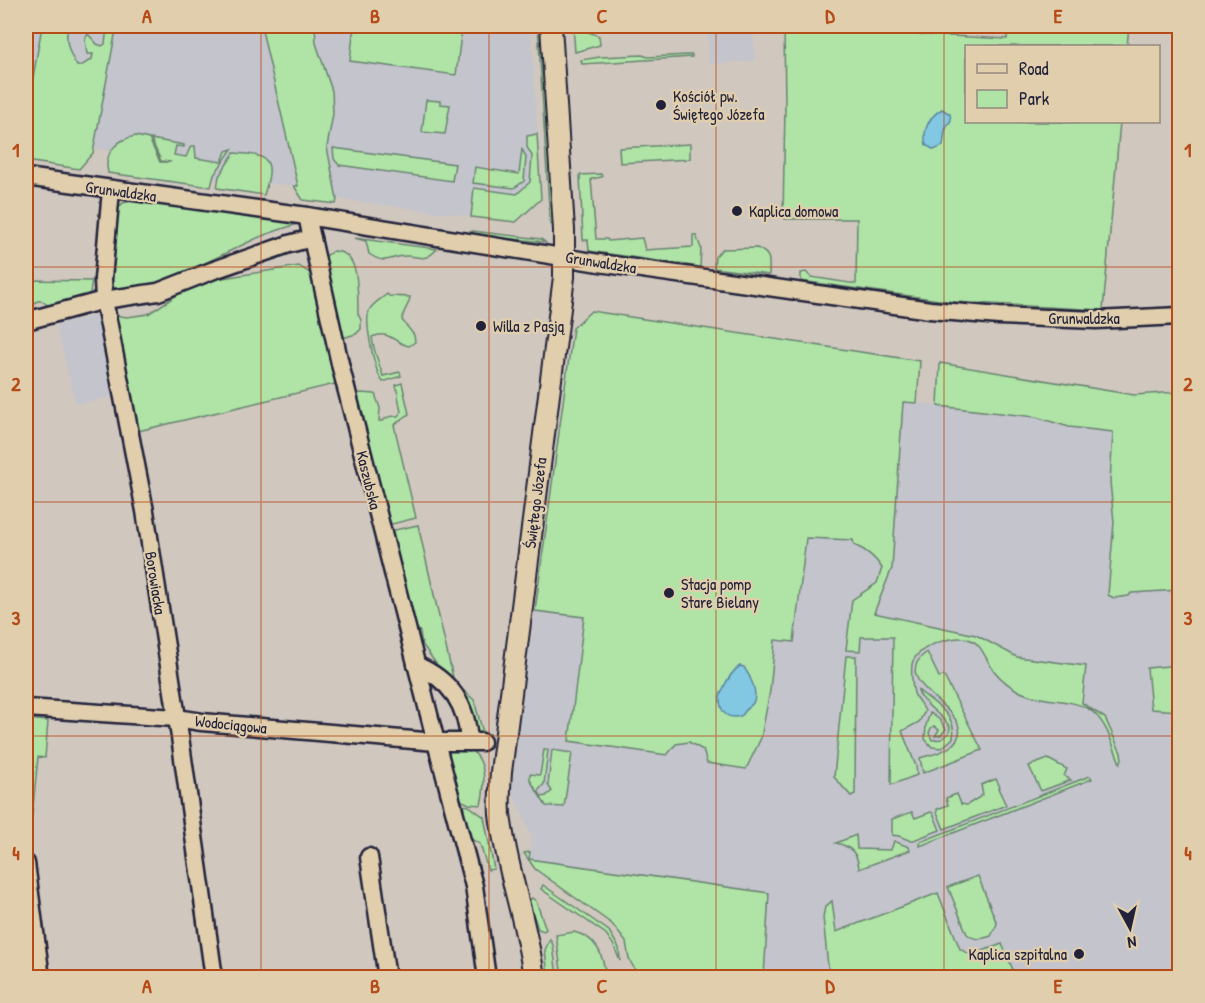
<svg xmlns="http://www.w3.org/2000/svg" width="1205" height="1003" font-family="'Patrick Hand',sans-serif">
  <rect width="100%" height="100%" fill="#d0c8bf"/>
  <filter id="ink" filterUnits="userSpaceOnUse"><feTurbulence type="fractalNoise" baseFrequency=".0167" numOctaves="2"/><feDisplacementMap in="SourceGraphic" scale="12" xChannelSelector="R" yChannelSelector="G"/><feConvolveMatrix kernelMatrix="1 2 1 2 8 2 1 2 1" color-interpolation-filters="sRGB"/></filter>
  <g filter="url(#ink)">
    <g fill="#c4c4cc">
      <path d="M26 26H261L298 186 214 179 116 166 110 151 94 148 26 152Z"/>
      <path d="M305 26H531L541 199 516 222 337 199Z"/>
      <path d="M707 26H753L755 61 709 64Z"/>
      <path d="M591 311 894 542 903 401 1036 417 1069 427 1113 431 1110 482 1114 522 1108 595 1179 590V665L1147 669 1179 707V977H764L769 893 528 859 532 838 512 789 519 729 573 328Z"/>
      <path d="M99 314 115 396 76 404 56 325Z"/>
    </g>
    <g fill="#afe4a6" stroke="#688370" stroke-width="1.5">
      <path d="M42 26H69C63 38 70 55 77 66H81L92 59 93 54H87L85 39 88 34 97 44 102 46 105 44 107 27 129 26 118 31 115 35 93 153 79 169 26 161V101H29Z"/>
      <path d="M261 26H315L316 43 332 91 333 114 327 147 337 199 336 204 303 200 294 186H298Z"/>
      <path d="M354 26H462L456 75 350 61Z"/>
      <path d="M538 26H544L555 225H552L550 223Z"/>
      <path d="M573 26 599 36 600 45 575 52Z"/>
      <path d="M784 26H856V31L1007 39 1008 26H1129L1127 46H966V122H1120L1103 310 954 302 801 281V273L806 272 811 277 856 284 857 219H785L783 217 785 107Z"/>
      <path d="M642 55 648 57 688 55H692V57L582 64 581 60 600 57Z"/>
      <path d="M426 100 440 101V104L450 105 445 134 422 132Z"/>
      <path d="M537 134 541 199 516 222 471 217 474 188 517 194 530 182 532 156 527 147V136Z"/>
      <path d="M136 136 149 139 160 162H171L161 161 151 139 184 145V147L176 146 174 155 186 157 191 146H195L196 158 222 162 226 151 232 149 214 175 211 187 108 173C103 153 117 139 136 136Z"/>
      <path d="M690 144V159L620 163 619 148Z"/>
      <path d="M333 148 455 164 452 181 339 165 334 159Z"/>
      <path d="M522 149 526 157 524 181 514 188 473 183 475 167 519 174Z"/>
      <path d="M234 153C270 155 275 159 264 195L217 188 219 176Z"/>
      <path d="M601 174 602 177 591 179 596 239H607L608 241 642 238 645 250 693 247V235H696L701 248 700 267 589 251 588 240H583L580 175Z"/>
      <path d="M136 200 301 223C285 228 268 233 253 240 213 258 153 295 110 287L116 210 123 203Z"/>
      <path d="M472 231 541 239 545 242 472 235Z"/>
      <path d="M354 238 437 249C424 263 421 256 406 256 390 256 387 266 369 254L366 241Z"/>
      <path d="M757 248C772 255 769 260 769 275L714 268 715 257 722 249Z"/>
      <path d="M333 251C362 251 357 293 358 314L361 320V329L356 334 339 339 323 265 326 256Z"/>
      <path d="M299 266 314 276 339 383 138 431 113 315 127 317 148 314 197 282Z"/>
      <path d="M26 280 92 281 90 293 87 297 50 307 42 301H37L29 309H26Z"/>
      <path d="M387 294 389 296 410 297C409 306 403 310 402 320L414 335 415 342 409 346C392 342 391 330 372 337 373 350 379 363 383 376L400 372 401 376 383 382C375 373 363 319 370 309 374 302 383 298 387 294Z"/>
      <path d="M591 311 920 361 917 403 903 402 892 568 874 613 976 635 1017 657 1086 666 1082 703 1105 718 1121 753 1122 759 1120 763C1113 747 1108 726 1095 714 1077 696 1040 704 1017 690 1010 686 1001 679 996 673 987 664 983 645 971 640 956 633 916 646 912 664 911 671 912 689 915 696 918 701 922 705 925 711L919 722 902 731 916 766 917 775 891 785 893 637H861L860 651 846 650 852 600 877 583 882 568C875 557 866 550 854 545L853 540 806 538 794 642 775 640 770 691 761 738 746 769 707 763 703 750 689 742 676 744 667 755 569 741 584 617 535 611 573 328Z"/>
      <path d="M940 363 1134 395 1179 392V590L1131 593 1129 596 1114 598 1108 595 1114 522 1110 482 1113 432 1069 427 1036 417 938 406Z"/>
      <path d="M402 383 409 414 394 425 416 518 392 524 386 519 353 396 361 393 375 394 380 408 379 421H383C388 415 392 417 398 416L401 412 396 385Z"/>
      <path d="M418 525 454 682 474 700 483 733 490 734 487 738H475L437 665 422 644 420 632 414 624 390 531Z"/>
      <path d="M927 652 939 677 944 676 982 750 923 773 920 758C930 755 943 753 951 746 990 713 880 686 927 652Z"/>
      <path d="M846 656H856L855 794 851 796 834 777Z"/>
      <path d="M1179 665V711L1151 709 1147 668Z"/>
      <path d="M918 690C933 703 958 715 953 738L942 748 932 747 925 739 926 725 930 713 940 720 946 729 941 735 935 736 939 730 934 726 931 728 929 733 932 740 942 739 949 733 950 727C942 714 922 705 918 690Z"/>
      <path d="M26 719 48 721 45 758 38 757 32 816H26Z"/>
      <path d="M467 749C488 756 485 788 481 805L469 804 456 798 448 757 449 750Z"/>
      <path d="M544 750H548L544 784 538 791 542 797 546 796 552 791 548 785 552 750 572 753 564 807 546 806 530 780V774L540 775Z"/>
      <path d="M1048 759 1067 769 1064 776 1071 780 1041 791 1029 766Z"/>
      <path d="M1090 776 1092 779 920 846V842Z"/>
      <path d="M996 779 1000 787 998 788 1006 805 944 829 937 812V809L948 805 946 798 957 794 961 804 967 805 983 795 981 785Z"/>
      <path d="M460 805 469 806 484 817 494 869 488 870 480 844 467 837Z"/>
      <path d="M912 812 915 818 931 812 933 813 940 830 911 841 899 836 892 835V819Z"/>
      <path d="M856 835 857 849 891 850 894 841 909 847 910 850 859 869C858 854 851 846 836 843Z"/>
      <path d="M530 852 529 859 769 893 764 977H639L629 959 626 942 612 924 535 869 524 853Z"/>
      <path d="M978 876 997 924 991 936C982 939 976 941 967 934L948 887Z"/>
      <path d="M543 885 609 931 619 948 620 961 613 944 606 934 541 889Z"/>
      <path d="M938 893 960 949 969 954H974L1002 944 1016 977H829L823 917 825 907 832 901 836 932Z"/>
      <path d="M532 898 536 901 546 929 544 931 538 929 529 901Z"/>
      <path d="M574 932C598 938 603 955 606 977H562L556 935Z"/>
      <path d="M550 939 553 945 557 977 548 976 545 950Z"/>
    </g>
    <g fill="#82c8e3" stroke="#5c86a0" stroke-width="1.5">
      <path d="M942 109 950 114 951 120 945 130 943 146 934 150 926 145C922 130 929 117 942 109Z"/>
      <path d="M740 666 744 667C750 676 759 693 753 703 751 706 748 707 746 710 743 715 741 717 735 717 720 718 717 699 723 689 727 680 732 671 740 666Z"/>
    </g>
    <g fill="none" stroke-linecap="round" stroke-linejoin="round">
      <defs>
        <g id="minor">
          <path d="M26 177 307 216 599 263 930 310 999 316 1096 320 1180 316"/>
          <path d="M111 190 103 279 104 300 145 511 180 737 214 978"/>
          <path d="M26 321 104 300 158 292 214 270 289 244 312 238"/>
          <path d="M416 665C451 680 467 705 469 742"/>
          <path d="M26 708 176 718 202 722 436 742 341 368 307 216"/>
          <path d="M482 742H436L474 886 487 978"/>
          <path d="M369 857 387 978"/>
          <path d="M26 863 41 978"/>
        </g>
        <path id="tertiary" d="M534 978C527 922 506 869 500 814 499 800 500 786 501 772L564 277V230L551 26"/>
      </defs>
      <use href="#minor" stroke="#22223b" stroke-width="21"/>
      <use href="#tertiary" stroke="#22223b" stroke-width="24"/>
      <use href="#minor" stroke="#e0ceac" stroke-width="16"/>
      <use href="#tertiary" stroke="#e0ceac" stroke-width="20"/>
    </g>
  </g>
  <path fill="none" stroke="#b64b18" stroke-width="1.5" stroke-opacity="0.55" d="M261 26V978M489 26V978M716 26V978M944 26V978M26 267H1180M26 502H1180M26 736H1180"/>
  <g fill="#22223b" stroke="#e0ceac" stroke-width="2">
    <circle cx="661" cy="105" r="6"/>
    <circle cx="737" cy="211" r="6"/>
    <circle cx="481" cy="326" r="6"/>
    <circle cx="669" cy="593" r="6"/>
    <circle cx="1079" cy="954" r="6"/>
  </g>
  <g text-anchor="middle" stroke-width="4.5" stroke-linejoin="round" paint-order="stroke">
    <g font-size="16" fill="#22223b" stroke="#e0ceac" text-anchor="start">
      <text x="673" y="102">Kościół pw.<tspan x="673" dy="18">Świętego Józefa</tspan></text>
      <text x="749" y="217">Kaplica domowa</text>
      <text x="493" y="332">Willa z Pasją</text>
      <text x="681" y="590">Stacja pomp<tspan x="681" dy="18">Stare Bielany</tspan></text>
      <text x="1067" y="960" text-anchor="end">Kaplica szpitalna</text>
    </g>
    <g font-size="16" fill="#22223b" stroke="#e0ceac">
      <text transform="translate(121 191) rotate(8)" y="6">Grunwaldzka</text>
      <text transform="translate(601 262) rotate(9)" y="6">Grunwaldzka</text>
      <text x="1084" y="324">Grunwaldzka</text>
      <text transform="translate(369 480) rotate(76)" y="6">Kaszubska</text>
      <text transform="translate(535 503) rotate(-83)" y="6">Świętego Józefa</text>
      <text transform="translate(156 583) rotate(81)" y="6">Borowiacka</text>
      <text transform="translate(231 724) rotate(6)" y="6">Wodociągowa</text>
    </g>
  </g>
  <rect width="1205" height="1003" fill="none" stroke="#e0ceac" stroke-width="66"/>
  <rect x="965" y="45" width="195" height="78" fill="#e0ceac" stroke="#94897f" stroke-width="1.5"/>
  <rect x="977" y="64" width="30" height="9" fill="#e0ceac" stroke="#94897f" stroke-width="1.5"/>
  <text x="1019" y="75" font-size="18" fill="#22223b">Road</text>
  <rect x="977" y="90" width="30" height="18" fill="#afe4a6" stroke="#94897f" stroke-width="1.5"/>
  <text x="1019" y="105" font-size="18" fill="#22223b">Park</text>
  <g transform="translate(1130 928) rotate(172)" stroke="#e0ceac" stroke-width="4.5" paint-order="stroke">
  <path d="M0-4.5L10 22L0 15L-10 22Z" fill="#22223b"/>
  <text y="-9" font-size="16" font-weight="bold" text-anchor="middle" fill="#22223b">N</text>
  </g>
  <rect x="33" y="33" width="1139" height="937" fill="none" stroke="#b64b18" stroke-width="2"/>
  <g font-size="20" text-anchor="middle" font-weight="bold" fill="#b64b18">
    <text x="147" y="23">A</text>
    <text x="375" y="23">B</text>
    <text x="602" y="23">C</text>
    <text x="830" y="23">D</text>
    <text x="1058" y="23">E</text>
    <text x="16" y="157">1</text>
    <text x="1188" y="157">1</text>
    <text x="16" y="391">2</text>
    <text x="1188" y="391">2</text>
    <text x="16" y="625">3</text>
    <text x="1188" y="625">3</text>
    <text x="16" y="860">4</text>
    <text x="1188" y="860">4</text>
    <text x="147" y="993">A</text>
    <text x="375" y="993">B</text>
    <text x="602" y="993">C</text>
    <text x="830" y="993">D</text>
    <text x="1058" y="993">E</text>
  </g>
</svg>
